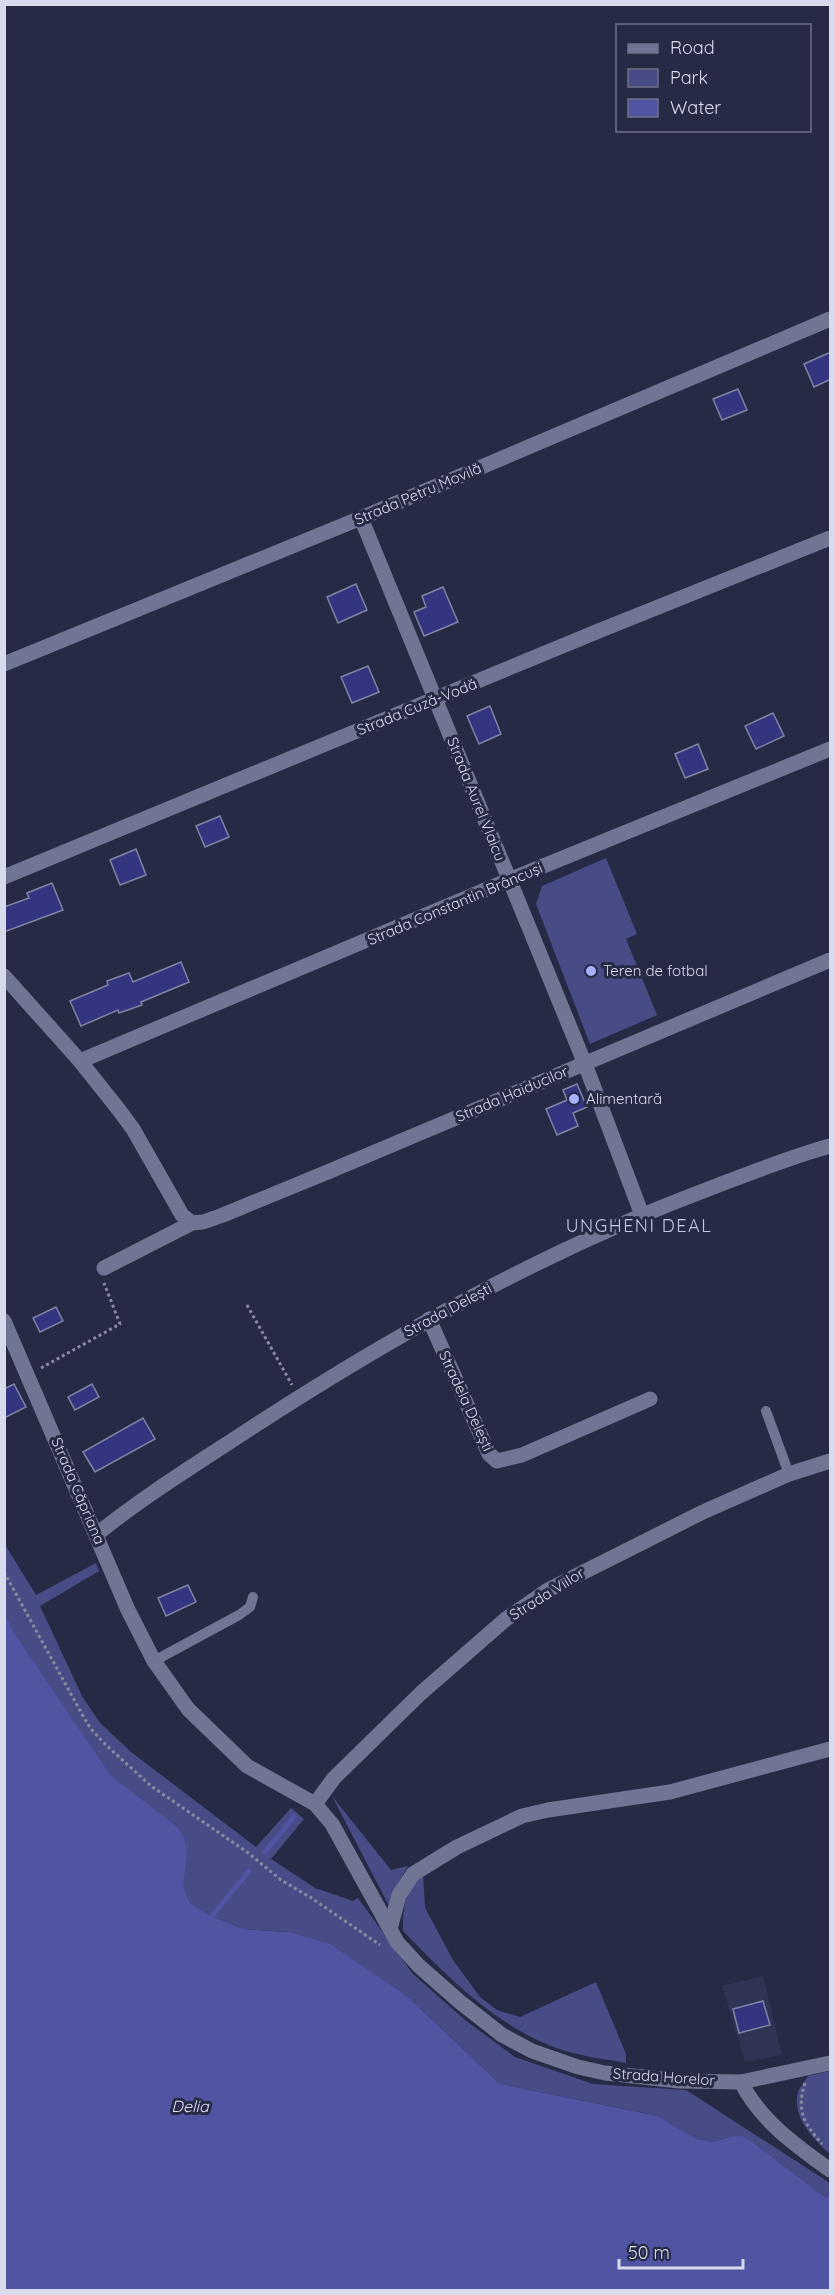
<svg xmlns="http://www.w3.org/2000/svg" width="835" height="2295" font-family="Quicksand,sans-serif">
  <rect width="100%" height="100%" fill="#272a44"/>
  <path fill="#303454" d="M763 1976 782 2055 745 2062 722 1986Z"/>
  <g fill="#474c87">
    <path d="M606 858 637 934 626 939 657 1015 590 1044 536 904 542 886Z"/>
    <path d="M4 1543 36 1595 96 1563 99 1571 40 1606 82 1696 100 1723 131 1752 256 1847 291 1808 304 1819 271 1859 315 1888 353 1901 358 1898 413 1974 465 2020 515 2057 593 2084 686 2090 830 2183V2196L825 2197 754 2143 729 2137 714 2142 697 2139 658 2116 500 2084 407 1996 288 1932 243 1929 207 1914 190 1903 183 1887 5 1664Z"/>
    <path d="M332 1796 391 1870 408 1866 398 1883 390 1908Z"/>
    <path d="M423 1874 425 1908 453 1960 480 1997 497 2010 520 2017 596 1982 626 2054V2063C604 2059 580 2056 559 2049 496 2027 448 1977 403 1931 403 1906 404 1892 423 1874Z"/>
    <path d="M830 2071V2154C814 2140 791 2116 798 2092 800 2087 805 2081 808 2076Z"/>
  </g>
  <path fill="#5054a3" d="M5 1615 14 1633 111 1776 176 1826 184 1837 187 1854 183 1886 190 1903 207 1914 243 1929 288 1932 330 1944 407 1996 500 2084 658 2116 697 2139 714 2142 729 2137 741 2136 754 2143 825 2197 830 2196V2290H5Z"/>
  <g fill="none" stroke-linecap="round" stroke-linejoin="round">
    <g stroke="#5054a3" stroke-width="5">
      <path d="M265 1852 294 1817"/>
      <path d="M208 1921 249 1871"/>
    </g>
  </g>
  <g fill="#343580" stroke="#8084a3" stroke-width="1.5">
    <path d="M831 352V379L814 387 804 364Z"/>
    <path d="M738 389 747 410 722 420 713 399Z"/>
    <path d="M356 584 367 610 338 623 327 597Z"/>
    <path d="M443 587 458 622 424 636 414 612 426 607 422 596Z"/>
    <path d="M368 666 379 692 352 703 341 677Z"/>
    <path d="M490 706 501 734 479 744 467 716Z"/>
    <path d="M773 713 784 736 756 749 745 726Z"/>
    <path d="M698 744 708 769 685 778 675 754Z"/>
    <path d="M220 816 229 837 205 847 196 826Z"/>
    <path d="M136 849 146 875 120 885 110 860Z"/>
    <path d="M52 883 63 910 4 932V907L29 898 27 893Z"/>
    <path d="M181 962 189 982 141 1002 142 1005 119 1013 118 1010 81 1026 70 1001 108 985 107 981 129 973 133 982Z"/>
    <path d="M577 1084 587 1107 573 1113 578 1126 557 1135 546 1109 567 1100 563 1090Z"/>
    <path d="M56 1307 63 1321 40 1332 33 1318Z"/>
    <path d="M14 1384 26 1407 4 1418V1389Z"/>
    <path d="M92 1384 99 1397 75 1410 68 1397Z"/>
    <path d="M143 1418 155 1439 95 1472 83 1452Z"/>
    <path d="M188 1585 196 1602 166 1616 158 1598Z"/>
    <path d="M763 2001 770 2025 739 2033 733 2009Z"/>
  </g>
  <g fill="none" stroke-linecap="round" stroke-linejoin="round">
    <g stroke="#888ba0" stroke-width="3" stroke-dasharray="3 3" stroke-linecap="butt">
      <path d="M247 1305 292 1385"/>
      <path d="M41 1368 120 1324 104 1283"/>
      <path d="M4 1572 83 1716 91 1729 106 1745 151 1786 247 1852 281 1880 310 1897 380 1945"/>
      <path d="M805 2083C796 2111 804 2123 822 2144"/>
    </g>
    <g stroke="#707593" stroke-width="10">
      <path d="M766 1411 789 1474"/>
      <path d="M154 1661 239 1615 250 1607 253 1597"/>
    </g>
    <g stroke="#707593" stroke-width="15">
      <path d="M361 518 585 1064 642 1215"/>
      <path d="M4 664 361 518 830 319"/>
      <path d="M4 877 601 630 830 538"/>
      <path d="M4 976 80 1061 119 1110 133 1129 182 1215 192 1223"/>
      <path d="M80 1061 509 880 830 749"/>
      <path d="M104 1268 192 1223 203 1222 223 1215 330 1171 830 960"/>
      <path d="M429 1319 489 1454 497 1461 522 1455 650 1399"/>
      <path d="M4 1321 128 1610 154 1661 188 1709 247 1766 315 1804 332 1824 390 1929"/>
      <path d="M97 1534C143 1497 193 1466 242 1434 390 1337 545 1250 711 1188 750 1173 790 1157 830 1146"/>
      <path d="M830 1749 670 1792 548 1810 522 1816 457 1847 413 1874 399 1895 390 1929 397 1942 419 1966 460 2002 502 2035 532 2051 578 2067 605 2073 679 2081 741 2082 830 2063"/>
      <path d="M315 1804 334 1778 421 1693 506 1619 548 1590 703 1512 789 1474 830 1461"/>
      <path d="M741 2082C760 2120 796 2146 830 2170"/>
    </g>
  </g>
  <g fill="#a7b1fc" stroke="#272a44" stroke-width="2">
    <circle cx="591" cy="971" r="6"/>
    <circle cx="574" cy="1099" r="6"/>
  </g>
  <g text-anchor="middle" stroke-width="6" stroke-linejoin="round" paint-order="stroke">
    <g font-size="15" fill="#d8dbec" stroke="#272a44">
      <text transform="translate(418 494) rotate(-23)" y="5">Strada Petru Movilă</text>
      <text transform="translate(417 707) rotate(-22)" y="5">Strada Cuză-Vodă</text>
      <text transform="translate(476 799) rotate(68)" y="5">Strada Aurel Vlaicu</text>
      <text transform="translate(455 904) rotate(-23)" y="5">Strada Constantin Brâncuşi</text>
      <text transform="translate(512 1094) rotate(-23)" y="5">Strada Haiducilor</text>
      <text transform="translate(448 1310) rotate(-28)" y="5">Strada Delești</text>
      <text transform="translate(466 1401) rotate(65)" y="5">Stradela Delești</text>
      <text transform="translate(78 1491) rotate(67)" y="5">Strada Căpriana</text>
      <text transform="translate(547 1594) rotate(-32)" y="5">Strada Viilor</text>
      <text transform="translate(664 2077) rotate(4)" y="5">Strada Horelor</text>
    </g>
    <g font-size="15" fill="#d8dbec" stroke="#272a44" text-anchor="start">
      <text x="603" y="976">Teren de fotbal</text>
      <text x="586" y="1104">Alimentară</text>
    </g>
    <g font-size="16" font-style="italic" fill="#dee1f8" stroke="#272a44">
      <text x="190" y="2112">Delia</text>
    </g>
    <g font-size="18" letter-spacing="1.5" fill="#c0c6e7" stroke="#272a44">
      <text x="639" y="1232">UNGHENI DEAL</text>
    </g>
  </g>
  <rect width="835" height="2295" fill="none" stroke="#d8dbec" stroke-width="12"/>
  <rect x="616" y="24" width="195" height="108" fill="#272a44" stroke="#6e7187" stroke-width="1.5"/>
  <rect x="628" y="44" width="30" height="9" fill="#707593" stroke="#6e7187" stroke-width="1.5"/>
  <text x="670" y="54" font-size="18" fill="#d8dbec">Road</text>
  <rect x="628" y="69" width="30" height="18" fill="#474c87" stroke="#6e7187" stroke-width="1.5"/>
  <text x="670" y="84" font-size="18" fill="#d8dbec">Park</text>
  <rect x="628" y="99" width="30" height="18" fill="#5054a3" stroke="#6e7187" stroke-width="1.5"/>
  <text x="670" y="114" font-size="18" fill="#d8dbec">Water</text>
  <path d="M619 2259v9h124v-9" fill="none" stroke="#d8dbec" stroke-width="3"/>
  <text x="628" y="2259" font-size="18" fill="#d8dbec" stroke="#272a44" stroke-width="4.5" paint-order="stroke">50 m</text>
</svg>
